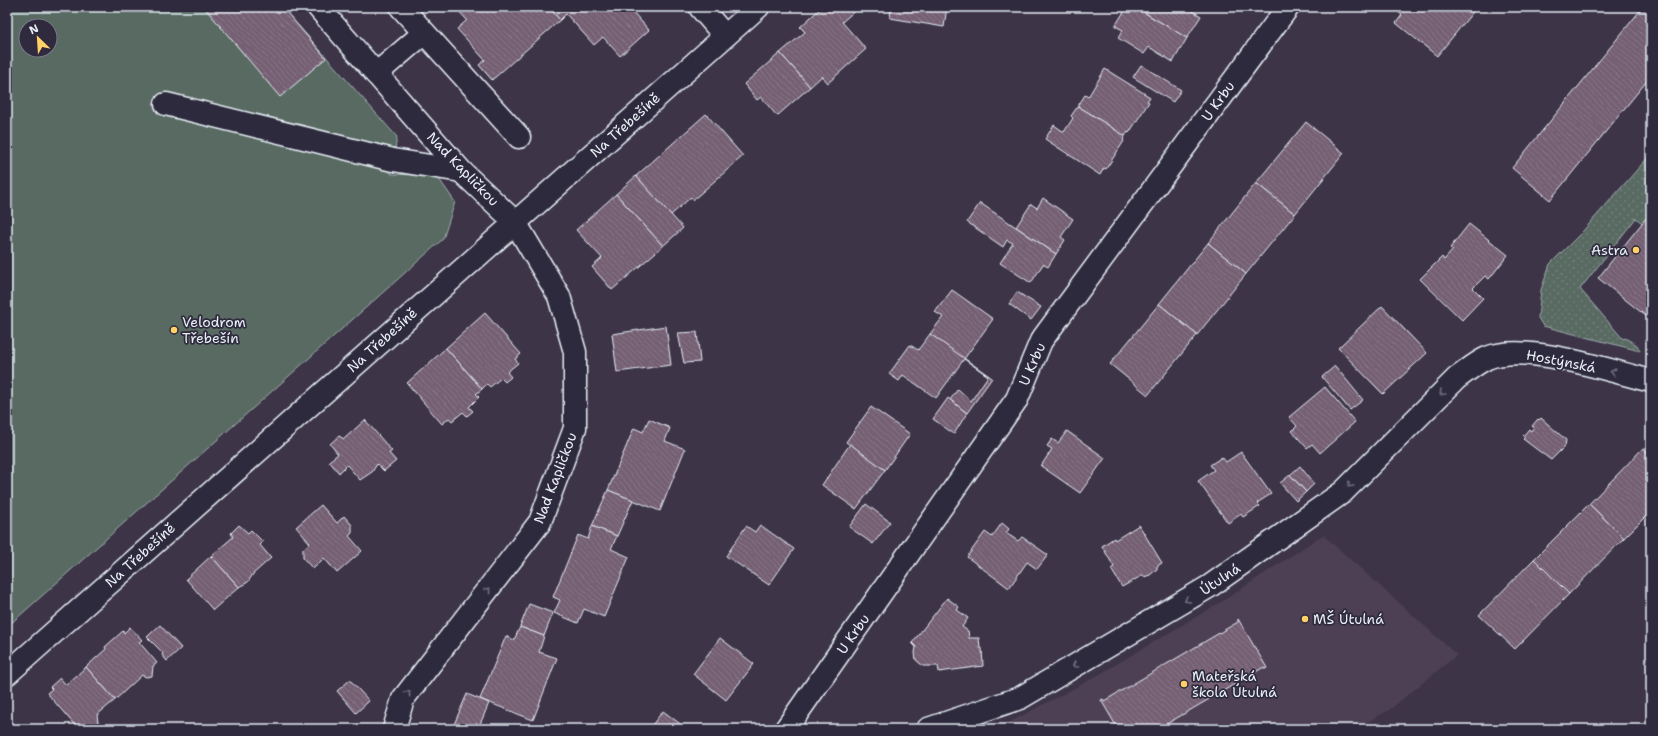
<svg xmlns="http://www.w3.org/2000/svg" width="1658" height="736" font-family="'Shantell Sans',sans-serif">
  <defs>
    <pattern id="grass-dots" width="8" height="8" patternUnits="userSpaceOnUse"><rect width="8" height="8" fill="#596a62"/><path d="M2 2h.1M6 6h.1" fill="none" stroke="#718079" stroke-width="1.8" stroke-linecap="round"/></pattern>
    <pattern id="building-back-hatch" width="6" height="6" patternUnits="userSpaceOnUse"><rect width="6" height="6" fill="#755e73"/><path d="M-1 5l2 2M0 0l6 6M5-1l2 2" fill="none" stroke="#897688"/></pattern>
  </defs>
  <rect width="100%" height="100%" fill="#3d3448"/>
  <filter id="ink" filterUnits="userSpaceOnUse"><feTurbulence type="fractalNoise" baseFrequency=".025" numOctaves="2"/><feDisplacementMap in="SourceGraphic" scale="8" xChannelSelector="R" yChannelSelector="G"/><feConvolveMatrix kernelMatrix="1 2 1 2 8 2 1 2 1" color-interpolation-filters="sRGB"/></filter>
  <g filter="url(#ink)">
    <path fill="#4e4155" d="M1323 535 1457 655 1389 710 1355 729H1011L1008 723 1090 680 1226 599Z"/>
    <path fill="url(#grass-dots)" stroke="#a0aead" d="M1651 154V212L1642 223 1636 218 1580 289 1623 339 1625 338 1637 345 1640 351 1543 326 1538 318 1541 290 1550 264 1583 231Z"/>
    <path fill="#596a62" stroke="#a0aead" fill-rule="evenodd" d="M7 7H282L397 137 391 174 437 176 455 202 443 239 7 627ZM26 26H50V50H26Z"/>
    <g fill="url(#building-back-hatch)" stroke="#e8f1f8">
      <path d="M204 7H282L326 58 280 97Z"/>
      <path d="M455 7H540L542 9 544 7H549L560 20 492 80 479 65 485 60 457 29 467 20Z"/>
      <path d="M549 7H637L632 11 649 30 620 56 603 37 594 45 566 14 560 20Z"/>
      <path d="M822 7H859L842 22 866 49 828 83 822 76 810 87 780 53 805 32 800 27Z"/>
      <path d="M891 7H947L944 27 890 18Z"/>
      <path d="M1127 7H1135L1187 38 1173 62 1149 47 1144 54 1118 38 1123 30 1115 26Z"/>
      <path d="M1135 7H1186L1201 16 1187 38Z"/>
      <path d="M1392 7H1477L1437 56 1396 23 1402 15Z"/>
      <path d="M1643 7H1651V76L1550 200 1512 168Z"/>
      <path d="M780 53 810 87 777 116 761 97 757 100 744 84Z"/>
      <path d="M1141 65 1181 90 1173 102 1133 77Z"/>
      <path d="M1105 69 1150 97 1147 101 1149 102 1129 133 1128 132 1125 136 1078 106 1085 95 1088 97Z"/>
      <path d="M1078 106 1125 136 1123 140 1124 141 1106 169 1104 168 1100 175 1045 139 1054 125 1064 132 1073 118 1071 116Z"/>
      <path d="M706 114 743 156 693 200 691 197 671 215 636 176Z"/>
      <path d="M1306 122 1344 153 1295 214 1256 183Z"/>
      <path d="M636 176 683 228 663 246 616 194Z"/>
      <path d="M1256 183 1295 214 1246 274 1208 243Z"/>
      <path d="M616 194 663 246 612 290 592 267 602 258 576 230Z"/>
      <path d="M1043 198 1073 219 1061 237 1065 240 1056 254 1016 227 1031 204 1037 208Z"/>
      <path d="M980 203 1056 254 1048 267 1043 264 1031 283 1000 263 1013 243 1007 240 1003 247 967 222Z"/>
      <path d="M1651 212V320L1598 278Z"/>
      <path d="M1469 224 1508 255 1489 279 1485 276 1473 288 1483 298 1462 320 1420 279 1442 257 1444 260 1453 250 1450 248Z"/>
      <path d="M1208 243 1246 274 1197 335 1159 304Z"/>
      <path d="M952 290 993 319 964 359 930 334 943 317 935 312Z"/>
      <path d="M1017 292 1041 307 1031 320 1009 304Z"/>
      <path d="M1159 304 1197 335 1148 395 1110 364Z"/>
      <path d="M1382 306 1427 353 1383 394 1338 348Z"/>
      <path d="M485 313 521 354 515 359 518 363 507 372 511 377 505 382 501 378 490 387 487 384 482 389 446 348Z"/>
      <path d="M666 326 671 365 617 372 612 334Z"/>
      <path d="M697 332 700 362 684 363 678 333Z"/>
      <path d="M930 334 992 378 967 413 950 400 958 389 971 401 988 376 964 359 936 398 903 375 899 381 889 374 910 345 918 350Z"/>
      <path d="M446 348 482 389 476 394 479 397 469 407 473 411 467 416 463 412 452 421 449 418 442 424 407 383Z"/>
      <path d="M1335 366 1363 400 1350 410 1322 377Z"/>
      <path d="M1325 387 1355 422 1320 453 1312 444 1307 448 1292 431 1297 426 1289 417Z"/>
      <path d="M948 398 967 413 954 434 933 419Z"/>
      <path d="M871 407 910 434 885 470 846 442Z"/>
      <path d="M1541 418 1566 440 1565 446 1551 460 1523 439 1525 437 1523 436 1529 429 1531 431 1534 427 1532 426 1538 419 1539 420Z"/>
      <path d="M649 419 670 428 665 441 685 449 660 511 608 490 634 428 643 432Z"/>
      <path d="M365 420 392 451 389 453 396 461 384 471 377 464 372 472 360 480 347 465 339 473 329 461 338 454 330 444 339 436 344 439Z"/>
      <path d="M1067 431 1105 458 1080 493 1041 466 1052 449 1047 446 1052 439 1058 443Z"/>
      <path d="M850 444 885 470 856 509 822 485Z"/>
      <path d="M1643 448 1651 455V511L1624 538 1589 504Z"/>
      <path d="M1241 452 1271 494 1257 503 1260 506 1243 517 1241 514 1228 523 1198 481 1214 470 1210 465 1222 457 1226 462Z"/>
      <path d="M1300 466 1314 484 1306 492 1290 475Z"/>
      <path d="M1290 475 1306 492 1296 501 1280 483Z"/>
      <path d="M608 490 633 500 617 536 592 526Z"/>
      <path d="M866 504 890 522 873 544 849 527Z"/>
      <path d="M1589 504 1624 538 1569 594 1534 559Z"/>
      <path d="M321 505 337 523 344 516 352 525V533L349 536 362 551 337 573 324 558 313 569 303 558V549L310 543 296 527Z"/>
      <path d="M1002 523 1009 529 1006 533 1018 541 1022 537 1048 555 1037 569 1027 562 1009 588 967 557 985 532 992 537Z"/>
      <path d="M239 525 248 533 251 530 263 542 260 545 271 558 253 574 248 582 239 587 211 556 233 537 231 533Z"/>
      <path d="M760 525 794 549 769 585 726 556 746 526 755 532Z"/>
      <path d="M1139 525 1162 563 1157 566V569L1150 575 1144 577 1143 575 1122 587 1111 569 1114 567 1102 546 1114 538 1115 540Z"/>
      <path d="M592 526 617 536 611 549 629 557 604 617 584 609 578 623 554 613 560 600 553 597 578 535 588 539Z"/>
      <path d="M211 556 239 587 213 610 186 579Z"/>
      <path d="M1534 559 1569 594 1515 649 1479 615Z"/>
      <path d="M947 598 959 607 957 610 968 618 962 627 968 631 969 638H979L980 648H982L983 666 939 672 938 666H923L916 660 915 653 916 647 912 643Z"/>
      <path d="M529 604 553 613 544 636 520 627Z"/>
      <path d="M1238 619 1267 668 1265 669 1264 667 1158 729H1118L1101 700 1103 699 1104 701 1238 622Z"/>
      <path d="M160 625 181 648 167 661 162 655 163 653 147 637Z"/>
      <path d="M130 627 142 640 139 642 157 663 153 666 152 676 146 677 142 675 115 700 86 667 106 649 105 647 123 631 124 633Z"/>
      <path d="M520 627 544 636 539 652 557 658 533 720 480 699 506 636 514 640Z"/>
      <path d="M720 638 754 664 726 700 693 674Z"/>
      <path d="M86 667 115 700 97 715 98 722 92 727 85 725 81 729H78L47 693 52 689 50 687 60 678 66 685Z"/>
      <path d="M350 680 369 701 356 713 337 691Z"/>
      <path d="M467 694 489 703 478 729H452Z"/>
      <path d="M663 711 687 729H649Z"/>
    </g>
    <g fill="none" stroke-linecap="round" stroke-linejoin="round">
      <defs>
        <g id="minor">
          <path d="M318 7 461 171 515 222 559 296 575 352V428L540 522 403 699 394 729"/>
          <path d="M401 7 519 137"/>
          <path d="M700 7 725 36"/>
          <path d="M376 74 424 33"/>
          <path d="M166 104 393 160 461 171"/>
          <path d="M7 674 758 7"/>
          <path d="M786 729 1017 399 1041 341 1288 7"/>
          <path d="M928 729 1020 698 1210 586 1343 492 1457 378C1467 371 1476 363 1487 358 1525 342 1610 371 1651 381"/>
        </g>
      </defs>
      <use href="#minor" stroke="#e8f1f8" stroke-width="25"/>
      <use href="#minor" stroke="#2f2a3d" stroke-width="22"/>
    </g>
    <defs><path id="oneway-chevron" d="M-2-3.5L2.5 0L-2 3.5" fill="none" stroke-width="1.6" stroke-linecap="round" stroke-linejoin="round"/></defs>
    <g stroke="#70707e">
      <use href="#oneway-chevron" transform="translate(1613 372) rotate(-166)"/>
      <use href="#oneway-chevron" transform="translate(1442 393) rotate(135)"/>
      <use href="#oneway-chevron" transform="translate(1350 485) rotate(135)"/>
      <use href="#oneway-chevron" transform="translate(488 590) rotate(-52)"/>
      <use href="#oneway-chevron" transform="translate(1187 600) rotate(150)"/>
      <use href="#oneway-chevron" transform="translate(1075 665) rotate(150)"/>
      <use href="#oneway-chevron" transform="translate(408 693) rotate(-52)"/>
    </g>
  </g>
  <g fill="#ffd166" stroke="#2f2a3d" stroke-width="1.5">
    <circle cx="1636" cy="250" r="4"/>
    <circle cx="174" cy="330" r="4"/>
    <circle cx="1305" cy="619" r="4"/>
    <circle cx="1184" cy="684" r="4"/>
  </g>
  <g text-anchor="middle" stroke-width="3.5" stroke-linejoin="round" paint-order="stroke">
    <g font-size="14" fill="#e8f1f8" stroke="#2f2a3d">
      <text transform="translate(1218 101) rotate(-54)" y="5">U Krbu</text>
      <text transform="translate(625 125) rotate(-42)" y="5">Na Třebešíně</text>
      <text transform="translate(463 169) rotate(46)" y="5">Nad Kapličkou</text>
      <text transform="translate(382 340) rotate(-42)" y="5">Na Třebešíně</text>
      <text transform="translate(1561 361) rotate(11)" y="5">Hostýnská</text>
      <text transform="translate(1032 364) rotate(-66)" y="5">U Krbu</text>
      <text transform="translate(555 478) rotate(-69)" y="5">Nad Kapličkou</text>
      <text transform="translate(140 555) rotate(-42)" y="5">Na Třebešíně</text>
      <text transform="translate(1220 579) rotate(-34)" y="5">Útulná</text>
      <text transform="translate(853 634) rotate(-55)" y="5">U Krbu</text>
    </g>
    <g font-size="14" fill="#e8f1f8" stroke="#2f2a3d" text-anchor="start">
      <text x="1628" y="255" text-anchor="end">Astra</text>
      <text x="182" y="327">Velodrom<tspan x="182" dy="16">Třebešín</tspan></text>
      <text x="1313" y="624">MŠ Útulná</text>
      <text x="1192" y="681">Mateřská<tspan x="1192" dy="16">škola Útulná</tspan></text>
    </g>
  </g>
  <rect width="1658" height="736" fill="none" stroke="#2f2a3d" stroke-width="24"/>
  <rect x="12" y="12" width="1634" height="712" fill="none" stroke="#e8f1f8" stroke-width="1.5" filter="url(#ink)"/>
  <g transform="translate(38 38) rotate(335)"><circle r="19" fill="#2f2a3d" stroke="#797a88"/>
  <path d="M0-3L7 15L0 10L-7 15Z" fill="#ffd166"/>
  <text y="-6" font-size="11" font-weight="bold" text-anchor="middle" fill="#e8f1f8">N</text>
  </g>
</svg>
